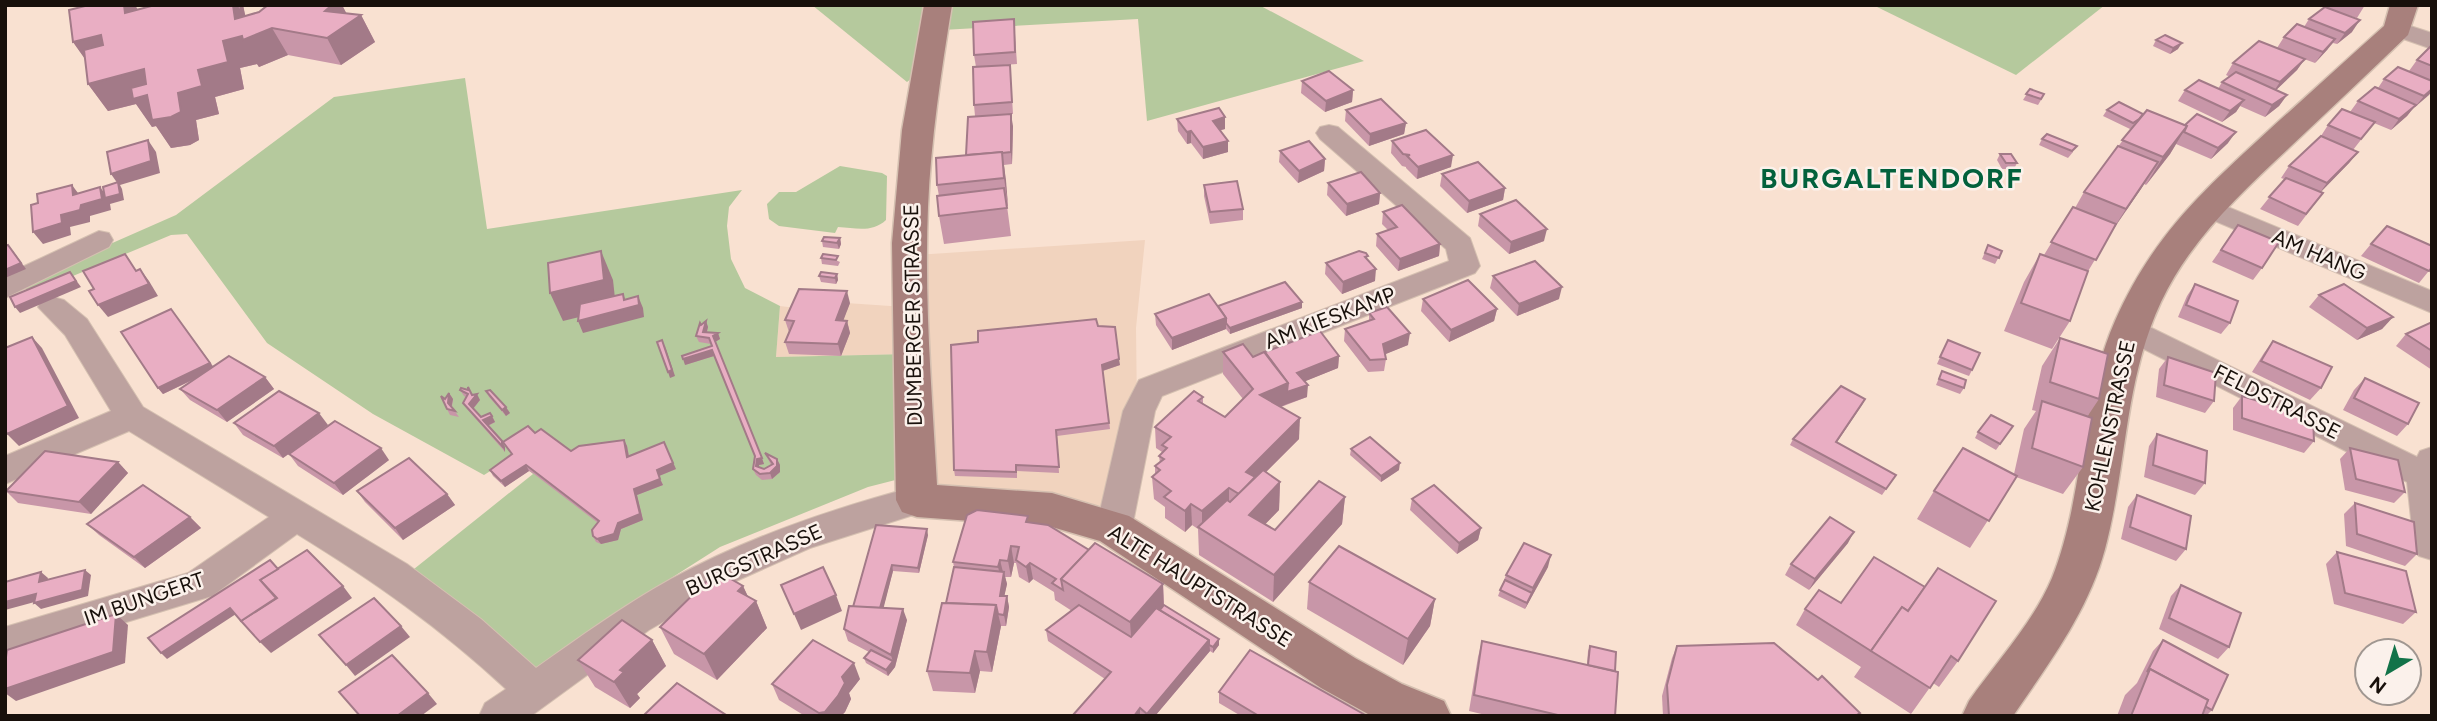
<svg xmlns="http://www.w3.org/2000/svg" width="2437" height="721" font-family="Figtree,sans-serif">
  <rect width="100%" height="100%" fill="#f9e1d1"/>
  <g fill="#f1d3be">
    <path d="M1145 240 1136 328 1137 410 1110 507 937 485 916 255Z"/>
    <path d="M802 300 905 307 908 354 776 357 780 306 796 308Z"/>
  </g>
  <g fill="#b5c99d">
    <path d="M812 5H926L912 78 907 82Z"/>
    <path d="M952 5H1259L1364 61 1147 121 1138 19 942 30Z"/>
    <path d="M1873 5H2105L2016 75Z"/>
    <path d="M465 78 487 229 742 190 729 207 727 226 731 259 745 288 780 306 776 357 908 354 911 476 868 487 720 547 629 605 527 677 404 577 533 474 513 457 484 475 373 414 267 343 187 234 171 235 49 286 12 291 42 274 176 215 334 97Z"/>
    <path d="M840 166 882 173 887 176 886 220C872 233 856 228 838 227L835 233 779 226 769 219 767 204 779 192H796Z"/>
  </g>
  <g fill="none" stroke-linecap="round" stroke-linejoin="round">
    <defs>
      <g id="street">
        <path d="M2398 22 2432 33V49L2389 34 2386 29 2389 24Z"/>
        <path d="M1329 125 1338 127 1470 238 1480 266 1475 273 1162 396 1155 411 1132 528 1126 538 1114 542 1102 538 1096 528 1123 411 1139 380 1449 261 1446 249 1320 139 1316 133 1320 127Z"/>
        <path d="M2206 198 2432 291V313L2196 213 2192 207 2196 201Z"/>
        <path d="M99 231 109 233 113 240 109 247 5 298V275Z"/>
        <path d="M53 297 64 300 87 319 143 407 407 564 481 619 536 668C580 637 624 605 671 579 748 537 832 509 917 486L929 490 934 500 929 510 810 548 725 586 649 630 531 716H479L485 703 506 689C439 627 375 582 297 534L212 596 18 655 5 651V627L188 573 269 517 129 431 5 484V456L111 411 65 335 38 307 42 300Z"/>
        <path d="M2131 318 2417 457 2420 451 2432 447V560L2419 556 2414 546 2407 482 2120 337 2116 329 2120 321Z"/>
      </g>
      <g id="secondary">
        <path d="M924 5H952C941 72 931 139 928 207 924 300 932 392 937 485L1052 493 1129 516 1355 658 1402 684 1444 701 1451 716 1368 714 1321 688 1100 541 1052 527 917 517 902 512 896 500 892 243 902 130Z"/>
        <path d="M2390 5H2418L2408 35C2369 73 2329 110 2289 148 2239 195 2191 239 2161 302 2124 381 2127 467 2105 549 2088 612 2049 663 2013 716H1962L1969 701C1997 661 2033 623 2052 578 2085 495 2079 403 2115 321 2153 235 2203 191 2270 129 2308 95 2346 60 2384 26Z"/>
      </g>
    </defs>
    <use href="#street" stroke="#d5c0b1" stroke-width="2"/>
    <use href="#secondary" stroke="#d5c0b1" stroke-width="3"/>
    <use href="#street" fill="#bda29f" fill-rule="evenodd"/>
    <use href="#secondary" fill="#a8807c" fill-rule="evenodd"/>
  </g>
  <g fill="#c896a8">
    <path d="M243 5 245 16 259 12 268 5H342L346 13 361 15 375 42 341 65 288 55 259 67 257 64 240 68 244 89 215 97 219 114 196 120 199 140 190 145 171 148 156 126 152 127 136 104 108 111 88 84 86 60 73 42 138 10Z"/>
    <path d="M2318 5H2365L2357 18 2335 11 2352 32 2337 44 2333 43 2327 50 2315 63 2304 59 2297 70 2276 90 2287 95 2279 106 2265 117 2240 106 2236 112 2222 122 2178 101 2185 90 2218 89 2222 82 2230 77 2226 75 2233 63 2277 48 2284 37 2304 27 2309 19 2324 7Z"/>
    <path d="M1014 19 1017 64 976 67 974 55Z"/>
    <path d="M2156 40 2178 49 2170 54 2153 46Z"/>
    <path d="M2432 47V91L2415 107H2414L2407 116 2391 130 2374 123 2353 150 2358 152 2349 163 2320 192 2323 193 2298 226 2260 209 2284 179 2281 178 2289 166 2321 136 2328 125 2350 112 2358 101 2378 88 2384 79 2409 71 2417 60Z"/>
    <path d="M1010 65 1013 114 993 115 1013 126 1012 164 1004 165 1008 206H1007L1011 236 944 244 939 216V196L937 185 966 155 975 116 974 105Z"/>
    <path d="M1302 81 1353 90 1352 102 1325 112 1301 93Z"/>
    <path d="M2030 89 2041 100 2038 105 2023 100Z"/>
    <path d="M1346 110 1406 123 1404 134 1369 146 1345 121Z"/>
    <path d="M2107 110 2143 114 2228 143 2211 159 2176 144 2170 154 2146 185 2144 184 2112 231 2087 273 2070 321 2052 349 2004 331 2024 282 2040 254 2044 255 2073 207 2075 208 2084 192 2132 128 2130 129 2103 116Z"/>
    <path d="M1225 117V129L1221 130 1228 152 1203 159 1191 143 1187 144 1178 131 1177 119Z"/>
    <path d="M2042 139 2073 152 2068 158 2039 145Z"/>
    <path d="M1392 141 1451 167 1417 179 1406 168V167L1402 166 1391 153Z"/>
    <path d="M1280 151 1325 159 1324 171 1298 183 1279 162Z"/>
    <path d="M2000 154 2017 163 2014 169H2002L1997 160Z"/>
    <path d="M1442 174 1505 188 1503 200 1467 213 1440 186Z"/>
    <path d="M1328 183 1380 193 1379 204 1346 216 1327 195Z"/>
    <path d="M1204 185 1243 209V220L1210 224 1204 196Z"/>
    <path d="M1383 212 1440 244 1439 256 1398 271 1376 246 1377 234 1388 230 1382 224Z"/>
    <path d="M1480 214 1544 241 1509 254 1478 226Z"/>
    <path d="M2238 225 2262 268 2253 280 2212 262Z"/>
    <path d="M840 238 841 244 839 249 823 247 822 241Z"/>
    <path d="M2371 244 2432 267 2419 283 2361 256Z"/>
    <path d="M1988 245 2002 251 1995 264 1982 259Z"/>
    <path d="M823 254 840 262 838 266 822 264 821 258Z"/>
    <path d="M1368 260 1375 281 1342 294 1325 274 1326 263Z"/>
    <path d="M837 274 838 280 836 284 821 282 819 276Z"/>
    <path d="M1493 276 1559 299 1517 316 1490 288Z"/>
    <path d="M2195 284 2230 323 2221 334 2178 317 2187 296Z"/>
    <path d="M2319 295 2393 317 2382 329 2357 340 2309 307Z"/>
    <path d="M1423 299 1497 309 1494 321 1449 342 1421 311Z"/>
    <path d="M850 303 843 320 847 321 850 333 841 356 789 354 785 342 789 332 785 320Z"/>
    <path d="M1218 306 1302 308 1230 334 1226 329 1172 350 1156 325 1155 314Z"/>
    <path d="M171 309 213 367 265 377 274 389 227 422 190 400 180 389 195 379 163 394 158 388Z"/>
    <path d="M1369 313 1408 345 1385 354 1386 359 1384 371 1368 372 1344 341 1345 329 1369 321Z"/>
    <path d="M706 321 708 327 707 333H718L720 339 715 342 764 464 759 465V467L764 469 771 465 765 453 777 459 780 465V472L772 479 762 480 756 475 753 469 755 456 714 356 685 365 712 346 711 344 699 342 696 336 701 325Z"/>
    <path d="M2432 322V370L2396 346 2406 334Z"/>
    <path d="M1098 326 1120 365 1103 371 1110 429 1057 436 1059 473 1017 471V478L955 476 954 470 978 342Z"/>
    <path d="M2060 338 2099 399 2087 417 2083 467 2063 494 2016 477 1970 548 1917 519 1934 491 2014 474 2024 429 2036 411 2032 410 2042 366Z"/>
    <path d="M2273 341 2321 388 2310 400 2252 372 2264 353Z"/>
    <path d="M1945 346 1972 370 1969 376 1937 364Z"/>
    <path d="M1223 352 1253 357 1265 352 1339 356 1338 368 1305 381 1307 397 1281 407 1299 439 1266 472 1280 482 1279 510 1265 524 1275 530 1345 497 1342 524 1273 602 1199 555 1198 529 1192 525 1185 532 1165 518V507L1154 499 1152 477 1155 474V466L1160 463 1159 456 1162 453V452L1156 448 1155 427 1203 397V404L1225 417 1243 399 1223 374Z"/>
    <path d="M2168 357 2214 401 2205 413 2156 397 2159 369Z"/>
    <path d="M1942 371 1964 388 1960 394 1936 385Z"/>
    <path d="M2365 378 2408 424 2397 436 2343 410 2354 390Z"/>
    <path d="M460 390 472 395 480 400 473 409 481 417 490 413 495 422 488 426 502 441 505 447V452L467 409 463 403 466 397 464 396Z"/>
    <path d="M486 391 510 413 506 416 489 397Z"/>
    <path d="M449 393 453 399 452 407 459 417 450 415 447 409 445 399Z"/>
    <path d="M2242 396 2314 441 2304 453 2233 430V408Z"/>
    <path d="M1865 399 1836 443 1896 475 1882 495 1790 445 1793 439Z"/>
    <path d="M234 423 328 425 283 458 243 435Z"/>
    <path d="M2013 426 1996 450 1975 438 1978 432Z"/>
    <path d="M535 433 571 451 624 440 627 446 629 456 676 469 659 476 663 485 637 495 643 520 621 529 618 540 601 544 596 542 593 536 598 523 534 474 529 471 505 487 493 476 490 470 512 455 503 442Z"/>
    <path d="M2157 434 2205 483 2195 495 2144 477 2149 446Z"/>
    <path d="M2350 448 2405 492 2394 503 2345 490 2340 459Z"/>
    <path d="M1351 449 1399 470 1381 482 1350 455Z"/>
    <path d="M289 454 389 460 343 495 298 466Z"/>
    <path d="M118 462 128 473 91 514 18 503 6 491Z"/>
    <path d="M357 491 447 494 455 505 403 540 365 502Z"/>
    <path d="M2137 495 2186 549 2176 561 2121 539 2128 507Z"/>
    <path d="M1412 499 1481 528 1478 540 1457 554 1410 510Z"/>
    <path d="M2355 503 2417 554 2405 566 2346 546 2344 514Z"/>
    <path d="M190 517 201 528 145 568 99 535 87 524Z"/>
    <path d="M1029 523 1163 584 1164 605 1219 645 1213 653 1210 651 1155 716H1073L1105 679 1048 641 1046 630 1072 611 1055 600 1054 592 1033 579 1029 583 1019 577 1016 563H1014L1011 577H1005L1007 584 1004 596H1007L1009 607 1006 626H1001L992 672 980 671 975 693 933 691 927 671 946 603 954 567 953 562Z"/>
    <path d="M876 525 928 535 919 573 893 571 883 608 907 620 895 667 888 676 866 663 864 658 869 652 848 641 844 629 853 607Z"/>
    <path d="M1848 543 1809 590 1785 575 1791 564Z"/>
    <path d="M2337 552 2416 612 2403 624 2334 604 2326 564Z"/>
    <path d="M1874 557 1958 661 1939 687 1933 683 1911 714 1854 677 1861 667 1796 625 1805 609 1841 603Z"/>
    <path d="M1548 567 1525 609 1498 596 1506 575Z"/>
    <path d="M1309 582 1435 599 1430 626 1403 665 1307 609Z"/>
    <path d="M2181 585 2229 647 2218 659 2159 629 2171 596Z"/>
    <path d="M743 586 748 597 756 601 767 628 717 680 674 654 660 627Z"/>
    <path d="M652 640 666 666 637 694 640 698 630 708 595 687 578 660Z"/>
    <path d="M2163 640 2212 710 2206 716H2117L2125 695 2137 683 2153 651Z"/>
    <path d="M1482 641 1587 665 1588 651 1590 646 1615 671V716H1490L1469 711 1478 657Z"/>
    <path d="M1677 646 1858 716H1663L1662 696 1672 658Z"/>
    <path d="M860 679 849 693 851 699 845 712 841 716H805L779 700 772 684Z"/>
    <path d="M1219 692 1367 716H1241L1219 703Z"/>
  </g>
  <g fill="#a37a88">
    <path d="M124 5H135L147 24 125 13Z"/>
    <path d="M202 5H205L211 16 234 10 233 5H237L240 9 239 5H243L250 37 272 28 288 55 259 67 257 64 240 68 244 89 215 97 219 114 196 120 199 140 190 145 171 148 156 126 152 127 136 104 108 111 88 84 144 69 163 96 150 100 163 118 171 117 181 112 178 93 202 86 198 70 228 62 223 41 242 36 244 40 247 38 238 23 216 28Z"/>
    <path d="M332 5H342L351 22 361 15 375 42 341 65 327 38 325 11Z"/>
    <path d="M2360 20 2352 32 2337 44 2345 33Z"/>
    <path d="M101 35 119 62 92 69 73 42Z"/>
    <path d="M2335 39 2327 50 2315 63 2323 52Z"/>
    <path d="M2182 43 2178 49 2170 54 2173 48Z"/>
    <path d="M2305 59 2297 70 2272 94 2280 82Z"/>
    <path d="M2432 89V91L2429 95 2415 107 2424 96Z"/>
    <path d="M1353 90 1352 102 1325 112 1326 101Z"/>
    <path d="M2287 95 2279 106 2265 117 2272 105Z"/>
    <path d="M2244 100 2236 112 2222 122 2230 111Z"/>
    <path d="M2416 105 2407 116 2391 130 2399 119Z"/>
    <path d="M1011 114 1013 126 1012 164 1011 152Z"/>
    <path d="M1225 117V129L1213 132V121Z"/>
    <path d="M1406 123 1404 134 1369 146 1370 134Z"/>
    <path d="M2187 126 2170 154 2146 185 2163 157Z"/>
    <path d="M1191 131V143L1187 144V132Z"/>
    <path d="M2236 132 2228 143 2211 159 2218 148Z"/>
    <path d="M148 140 156 152 160 173 120 185 122 189 124 200 110 204 111 210 90 216V222L70 227 71 235 43 244 33 232 61 215 73 195 72 185 81 197 100 187 108 198 118 184 111 174Z"/>
    <path d="M1228 141V152L1203 159V147Z"/>
    <path d="M1002 152 1006 180 1008 206 1004 178Z"/>
    <path d="M2358 152 2349 163 2318 195 2327 183Z"/>
    <path d="M1453 155 1451 167 1417 179 1418 167Z"/>
    <path d="M1325 159 1324 171 1298 183 1299 171Z"/>
    <path d="M2158 162 2141 189 2108 237 2126 209Z"/>
    <path d="M1505 188 1503 200 1467 213 1469 201Z"/>
    <path d="M1380 193 1379 204 1346 216 1347 204Z"/>
    <path d="M1547 229 1544 241 1509 254 1511 242Z"/>
    <path d="M840 238 841 244 839 249 837 243Z"/>
    <path d="M1440 244 1439 256 1398 271 1400 259Z"/>
    <path d="M13 251 26 269 5 278V270Z"/>
    <path d="M601 251 613 280 616 308 563 321 550 293Z"/>
    <path d="M140 269 149 281 158 296 108 317 98 305Z"/>
    <path d="M1376 269 1375 281 1342 294 1343 282Z"/>
    <path d="M70 272 81 287 20 313 15 307Z"/>
    <path d="M837 274 838 280 836 284 835 278Z"/>
    <path d="M1562 287 1559 299 1517 316 1519 304Z"/>
    <path d="M847 291 850 303 839 332 836 320Z"/>
    <path d="M623 294 628 307 638 296 643 308 644 317 583 333 578 321 624 300Z"/>
    <path d="M1302 302V308L1230 334V328Z"/>
    <path d="M171 309 215 369 163 394 158 388Z"/>
    <path d="M1497 309 1494 321 1449 342 1451 330Z"/>
    <path d="M2393 317 2382 329 2357 340 2367 328Z"/>
    <path d="M1226 318V329L1172 350V338Z"/>
    <path d="M706 321 708 327 705 338 703 332Z"/>
    <path d="M847 321 850 333 841 356 838 344Z"/>
    <path d="M718 333 720 339 715 342 713 336Z"/>
    <path d="M1410 333 1408 345 1381 356 1383 344Z"/>
    <path d="M32 337 42 348 79 418 19 446 7 434Z"/>
    <path d="M665 346 675 376 670 378 668 372Z"/>
    <path d="M712 350 714 356 685 365 683 359Z"/>
    <path d="M1339 356 1338 368 1296 385 1297 373Z"/>
    <path d="M1119 359 1120 365 1102 371V365Z"/>
    <path d="M265 377 274 389 227 422 217 410Z"/>
    <path d="M1288 383 1308 385 1307 397 1287 404 1260 416V395Z"/>
    <path d="M449 393 453 399 451 409 448 403Z"/>
    <path d="M477 394 480 400 472 410 469 404Z"/>
    <path d="M1865 399 1862 405 1833 448 1836 442Z"/>
    <path d="M506 407 510 413 506 416 502 410Z"/>
    <path d="M319 413 328 425 283 458 274 446Z"/>
    <path d="M492 416 495 422 487 426 483 420Z"/>
    <path d="M1300 418 1299 439 1245 493 1246 472Z"/>
    <path d="M624 440 627 446 630 463 627 457Z"/>
    <path d="M502 441 505 447V452L502 446Z"/>
    <path d="M664 442 676 469 659 476 657 470Z"/>
    <path d="M381 448 389 460 343 495 334 483Z"/>
    <path d="M762 458 764 464 759 465V472L756 466 757 459Z"/>
    <path d="M777 459 780 465V472L772 479 770 473Z"/>
    <path d="M118 462 128 473 91 514 79 502Z"/>
    <path d="M1400 463 1399 470 1381 482V476Z"/>
    <path d="M526 465 529 471 505 487 501 481Z"/>
    <path d="M660 479 663 485 637 495 643 520 621 529 618 540 601 544 597 539 634 489Z"/>
    <path d="M1280 482 1279 510 1248 542 1249 515Z"/>
    <path d="M1229 488V509L1202 530V511Z"/>
    <path d="M447 494 455 505 403 540 395 528Z"/>
    <path d="M1345 497 1342 524 1273 602 1274 575Z"/>
    <path d="M1191 504 1192 525 1185 532V511Z"/>
    <path d="M190 517 201 528 145 568 134 557Z"/>
    <path d="M1481 528 1478 540 1457 554 1459 543Z"/>
    <path d="M927 529 928 535 919 573 918 568Z"/>
    <path d="M1854 532 1848 543 1809 590 1815 579Z"/>
    <path d="M1011 546 1014 563 1011 577 1008 561Z"/>
    <path d="M1551 555 1548 567 1525 609 1533 588Z"/>
    <path d="M1000 560 1004 576V572L1007 584 1002 607 1000 596 1002 583 998 567Z"/>
    <path d="M1030 563 1033 579 1029 583 1026 567Z"/>
    <path d="M892 565 893 571 881 618 879 612Z"/>
    <path d="M85 570 91 575 88 596 41 609 34 603Z"/>
    <path d="M41 572 48 578 45 588 39 582Z"/>
    <path d="M1163 584 1164 611 1132 649 1130 622Z"/>
    <path d="M343 586 352 598 271 653 260 642Z"/>
    <path d="M743 586 752 605 756 601 767 628 717 680 704 654 738 591Z"/>
    <path d="M36 594 42 600 5 610V602Z"/>
    <path d="M836 595 842 611 801 630 794 614Z"/>
    <path d="M1007 596 1009 607 1006 626 1004 615Z"/>
    <path d="M1435 599 1430 626 1403 665 1408 639Z"/>
    <path d="M996 605 1001 626 992 672 987 652Z"/>
    <path d="M230 608 236 614 167 659 161 653Z"/>
    <path d="M903 609 907 620 895 667 888 676 886 670 893 662 891 655Z"/>
    <path d="M116 614 128 625 125 663 16 701 5 693V689Z"/>
    <path d="M401 626 410 637 355 676 346 665Z"/>
    <path d="M1219 639V645L1213 653V647Z"/>
    <path d="M652 640 666 666 637 694 640 698 630 708 614 682 620 670Z"/>
    <path d="M1209 640 1210 651 1155 716H1147V714Z"/>
    <path d="M975 651 980 671 975 693 970 673Z"/>
    <path d="M854 663 860 679 849 693 851 699 845 712 841 716H821L819 713 842 677Z"/>
    <path d="M428 693 437 704 421 716H397Z"/>
    <path d="M1140 708V716H1134Z"/>
  </g>
  <g fill="#e9aec3" stroke="#a37a88" stroke-width="2">
    <path d="M89 5H124L125 13 155 5H233L235 19 259 12 268 5H332L325 11 361 15 327 38 272 28 243 40 242 36 223 41 228 62 198 70 202 86 178 93 181 112 171 117 152 120 147 95 133 99 131 88 146 84 144 69 88 84 84 50 103 45 101 35 73 42 69 10Z"/>
    <path d="M2325 7 2360 20 2345 33 2309 19Z"/>
    <path d="M1014 19 1015 52 974 55 973 22Z"/>
    <path d="M2297 24 2335 39 2323 52 2284 37Z"/>
    <path d="M2165 35 2182 43 2173 48 2156 40Z"/>
    <path d="M2259 41 2305 59 2280 82 2233 63Z"/>
    <path d="M2431 46 2432 47V66L2417 60Z"/>
    <path d="M1010 65 1012 102 974 105 973 67Z"/>
    <path d="M2398 67 2432 81V89L2424 96 2384 79Z"/>
    <path d="M1329 71 1353 90 1326 101 1302 81Z"/>
    <path d="M2236 72 2287 95 2272 105 2222 82Z"/>
    <path d="M2199 80 2244 100 2230 111 2185 90Z"/>
    <path d="M2375 87 2416 105 2399 119 2358 101Z"/>
    <path d="M2030 89 2044 94 2041 99 2026 94Z"/>
    <path d="M1381 99 1406 123 1370 134 1346 110Z"/>
    <path d="M2119 102 2143 114 2139 119 2133 123 2107 110Z"/>
    <path d="M1219 108 1225 117 1213 121 1228 141 1203 147 1191 131 1187 132 1177 119Z"/>
    <path d="M2342 109 2375 122 2361 139 2328 125Z"/>
    <path d="M2147 110 2187 126 2163 157 2122 140Z"/>
    <path d="M1011 114V152L1002 153V152L966 155 968 117Z"/>
    <path d="M2197 114 2236 132 2218 148 2184 132 2187 126 2185 125Z"/>
    <path d="M1426 130 1453 155 1418 167 1407 156 1410 155 1403 154 1392 141Z"/>
    <path d="M2047 134 2077 146 2072 151 2042 139Z"/>
    <path d="M2321 136 2358 152 2327 183 2289 166Z"/>
    <path d="M148 140 151 161 111 174 107 152Z"/>
    <path d="M1309 141 1325 159 1299 171 1280 151Z"/>
    <path d="M2118 146 2158 162 2126 209 2084 192Z"/>
    <path d="M1002 152 1004 178 937 185 936 158Z"/>
    <path d="M2000 154H2011L2017 163H2006Z"/>
    <path d="M1478 162 1505 188 1469 201 1442 174Z"/>
    <path d="M1361 172 1380 193 1347 204 1328 183Z"/>
    <path d="M2286 178 2323 193 2306 214 2269 197Z"/>
    <path d="M1237 181 1243 209 1210 212 1204 185Z"/>
    <path d="M118 182 120 194 105 198 103 187Z"/>
    <path d="M72 185 73 195 100 187 102 199 81 205 80 210 61 215 62 223 33 232 31 205 38 203 37 194Z"/>
    <path d="M1004 188 1007 208 939 216 937 196Z"/>
    <path d="M1516 200 1547 229 1511 242 1480 214Z"/>
    <path d="M1402 205 1440 244 1400 259 1377 234 1397 227 1383 212Z"/>
    <path d="M2073 207 2116 224 2096 260 2051 242Z"/>
    <path d="M2238 225 2279 242 2262 268 2221 250Z"/>
    <path d="M2387 226 2432 246V267L2429 271 2371 244Z"/>
    <path d="M824 237 840 238 837 243 822 241Z"/>
    <path d="M8 245 21 263 5 270V246Z"/>
    <path d="M1988 245 2002 251 1999 258 1985 253Z"/>
    <path d="M601 251 604 280 550 293 548 263Z"/>
    <path d="M1359 251 1366 253 1368 256 1365 257 1376 269 1343 282 1326 263Z"/>
    <path d="M125 254 136 271 140 269 149 284 98 305 89 291 94 289 83 271Z"/>
    <path d="M823 254 838 256 836 260 821 258Z"/>
    <path d="M2040 254 2088 271 2070 321 2021 303Z"/>
    <path d="M1535 261 1562 287 1519 304 1493 276Z"/>
    <path d="M70 272 76 281 15 307 10 297Z"/>
    <path d="M821 272 837 274 835 278 819 276Z"/>
    <path d="M1468 280 1497 309 1451 330 1423 299Z"/>
    <path d="M1285 282 1302 302 1230 328 1226 323V318L1218 306Z"/>
    <path d="M2195 284 2238 301 2230 323 2186 305Z"/>
    <path d="M2344 284 2393 317 2367 328 2319 295Z"/>
    <path d="M799 289 847 291 836 320 847 321 838 344 785 342 794 321 785 320Z"/>
    <path d="M623 294 624 300 638 296 639 305 578 321 580 304Z"/>
    <path d="M1209 294 1226 318 1172 338 1155 314Z"/>
    <path d="M1387 307 1410 333 1383 344 1386 359 1370 360 1345 329 1374 319 1369 313Z"/>
    <path d="M171 309 210 363 158 388 121 332Z"/>
    <path d="M1096 319 1098 326 1115 327 1119 359 1102 365 1109 423 1056 430 1059 467 1016 465V472L954 470 951 345 978 342V331Z"/>
    <path d="M706 321 703 332 718 333 713 336 762 458 757 459 756 466 764 469 773 464 765 453 777 459V466L770 473 760 474 753 469 755 456 712 350 683 359 682 356 712 346 709 338 696 336 700 323 701 325Z"/>
    <path d="M2432 322V351L2406 334Z"/>
    <path d="M1320 331 1339 356 1297 373 1308 385 1287 392 1288 383 1265 352Z"/>
    <path d="M32 337 68 406 7 434 5 429V348Z"/>
    <path d="M2060 338 2108 354 2099 399 2050 382Z"/>
    <path d="M662 340 672 370 668 372 657 342Z"/>
    <path d="M1948 340 1980 353 1972 370 1940 357Z"/>
    <path d="M2273 341 2332 367 2321 388 2261 361Z"/>
    <path d="M1243 344 1253 357 1264 352 1288 383 1260 395 1300 418 1246 472 1255 477 1239 494 1229 488 1202 511 1191 504 1185 511 1164 497 1171 491 1152 477 1160 470 1155 466 1164 459 1159 456 1167 448 1162 445 1171 437 1155 427 1194 391 1203 397 1198 401 1225 417 1253 389 1223 352Z"/>
    <path d="M229 356 265 377 217 410 180 389Z"/>
    <path d="M2168 357 2216 373 2214 401 2164 385Z"/>
    <path d="M1942 371 1966 380 1964 388 1939 379Z"/>
    <path d="M2365 378 2419 403 2408 424 2354 398Z"/>
    <path d="M1841 386 1865 399 1836 442 1896 475 1886 489 1793 439Z"/>
    <path d="M468 387 472 395 477 394 469 404 481 417 490 413 492 416 483 420 502 441V446L463 403 468 394 460 390 461 388 468 390Z"/>
    <path d="M490 390 506 407 502 410 486 391Z"/>
    <path d="M279 391 319 413 274 446 234 423Z"/>
    <path d="M449 393 448 403 455 411 447 409 441 396 445 399Z"/>
    <path d="M2242 396 2313 418 2314 441 2242 418Z"/>
    <path d="M2042 401 2092 418 2083 467 2032 448Z"/>
    <path d="M1991 415 2013 426 2000 444 1978 432Z"/>
    <path d="M335 421 381 448 334 483 289 454Z"/>
    <path d="M528 426 535 433 541 429 571 451 579 446 624 440 627 457 664 442 673 463 657 470 660 479 634 489 640 514 618 523 614 534 597 539 593 536 592 530 599 521 530 468 526 465 501 481 490 470 512 454 503 442Z"/>
    <path d="M2157 434 2207 451 2205 483 2153 465Z"/>
    <path d="M1370 437 1400 463 1381 476 1351 449Z"/>
    <path d="M1963 448 2017 476 1989 521 1934 491Z"/>
    <path d="M2350 448 2398 460 2405 492 2356 479Z"/>
    <path d="M45 451 118 462 79 502 6 491Z"/>
    <path d="M409 458 447 494 395 528 357 491Z"/>
    <path d="M1263 470 1280 482 1249 515 1275 530 1319 481 1345 497 1274 575 1198 527 1227 500 1230 502Z"/>
    <path d="M143 485 190 517 134 557 87 524Z"/>
    <path d="M1434 485 1481 528 1459 543 1412 499Z"/>
    <path d="M2137 495 2191 516 2186 549 2130 527Z"/>
    <path d="M2355 503 2414 522 2417 554 2357 534Z"/>
    <path d="M977 510 1028 516 1026 522 1048 525 1089 550 1061 579 1063 590 1052 583 1056 579 1030 563 1026 567 1016 560 1019 547 1011 546 1008 561 1000 560 998 567 953 562 967 515Z"/>
    <path d="M1830 517 1854 532 1815 579 1791 564Z"/>
    <path d="M876 525 927 529 918 568 892 565 880 608 853 607Z"/>
    <path d="M1095 543 1163 584 1130 622 1061 579Z"/>
    <path d="M1524 543 1551 555 1533 588 1506 575Z"/>
    <path d="M1339 546 1435 599 1408 639 1309 582Z"/>
    <path d="M307 550 343 586 260 642 241 621 277 598 260 580Z"/>
    <path d="M2337 552 2406 571 2416 612 2345 593Z"/>
    <path d="M1874 557 1925 587 1908 611 1902 607 1871 651 1805 609 1819 590 1841 603Z"/>
    <path d="M270 560 278 569 260 580 276 598 241 621 230 608 161 653 148 638Z"/>
    <path d="M823 567 836 595 794 614 781 585Z"/>
    <path d="M954 567 1004 572 1000 596H1007L1004 615 998 614 996 605 946 603Z"/>
    <path d="M1938 568 1996 601 1958 661 1951 656 1930 688 1871 651 1902 607 1908 611Z"/>
    <path d="M85 570 82 590 34 603 36 594 5 602V582L41 572 39 582Z"/>
    <path d="M717 571 743 586 738 591 756 601 704 654 660 627Z"/>
    <path d="M1505 580 1532 593 1527 603 1500 590Z"/>
    <path d="M2181 585 2241 613 2229 647 2169 618Z"/>
    <path d="M374 598 401 626 346 665 319 635Z"/>
    <path d="M942 603 996 605 987 652 975 651 970 673 927 671Z"/>
    <path d="M1079 605 1131 637 1156 608 1209 640 1147 714 1140 708 1134 716H1074L1073 715 1111 672 1046 630Z"/>
    <path d="M1164 605 1219 639 1213 647 1209 645V640L1160 610Z"/>
    <path d="M849 606 903 609 891 655 844 629Z"/>
    <path d="M116 614 113 652 5 689V664L7 650Z"/>
    <path d="M622 620 652 640 620 670 624 672 614 682 578 660Z"/>
    <path d="M813 640 854 663 842 677 845 683 838 696 825 712 819 713 772 684Z"/>
    <path d="M2163 640 2228 675 2212 710 2205 706 2208 700 2150 669 2147 672Z"/>
    <path d="M1482 641 1618 672 1615 716H1562L1474 695Z"/>
    <path d="M1774 643 1818 680 1822 676 1860 713 1855 716H1669L1667 685 1677 646Z"/>
    <path d="M1590 646 1616 652 1615 671 1588 665Z"/>
    <path d="M871 650 893 661 886 670 864 658Z"/>
    <path d="M1250 650 1367 716H1259L1219 692Z"/>
    <path d="M392 655 428 693 397 716H360L339 692Z"/>
    <path d="M2150 669 2208 700 2202 716H2131Z"/>
    <path d="M677 683 726 715 725 716H643Z"/>
  </g>
  <g text-anchor="middle" stroke-width="5" stroke-linejoin="round" paint-order="stroke">
    <g font-size="21" fill="#18100b" stroke="#fbf1eb">
      <text transform="translate(2319 255) rotate(23)" y="7">AM HANG</text>
      <text transform="translate(913 315) rotate(-91)" y="7">DUMBERGER STRASSE</text>
      <text transform="translate(1330 318) rotate(-21)" y="7">AM KIESKAMP</text>
      <text transform="translate(2277 402) rotate(27)" y="7">FELDSTRASSE</text>
      <text transform="translate(2110 426) rotate(-78)" y="7">KOHLENSTRASSE</text>
      <text transform="translate(754 560) rotate(-24)" y="7">BURGSTRASSE</text>
      <text transform="translate(1200 586) rotate(32)" y="7">ALTE HAUPTSTRASSE</text>
      <text transform="translate(144 599) rotate(-19)" y="7">IM BUNGERT</text>
    </g>
    <g font-size="28" font-weight="bold" letter-spacing="2" fill="#03613c" stroke="#fbf1eb">
      <text x="1892" y="188">BURGALTENDORF</text>
    </g>
  </g>
  <rect width="2437" height="721" fill="none" stroke="#18100b" stroke-width="14"/>
  <g transform="translate(2388 672) rotate(218)"><circle r="33" fill="#fbf1eb" stroke="#a09791" stroke-width="2"/>
  <path d="M0-5L12 26L0 18L-12 26Z" fill="#127349"/>
  <text y="-10" font-size="19" font-weight="bold" text-anchor="middle" fill="#18100b">N</text>
  </g>
</svg>
